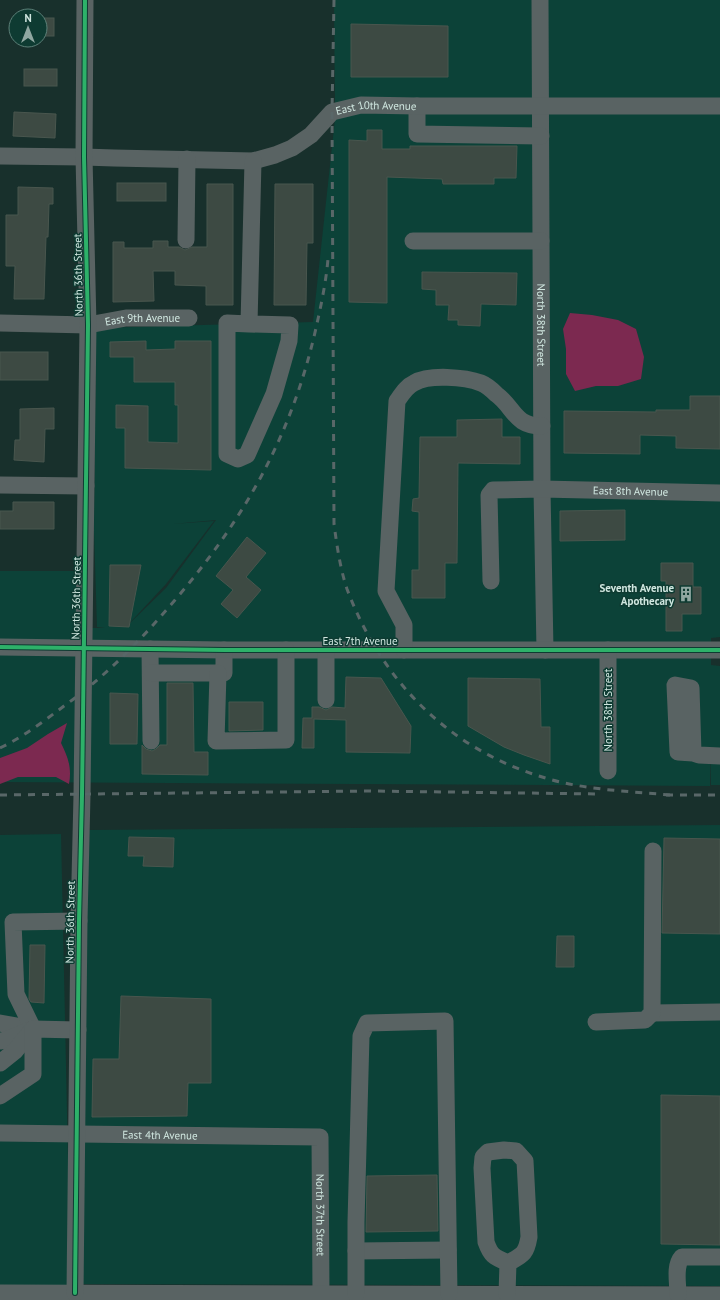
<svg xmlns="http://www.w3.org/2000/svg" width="720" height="1300" font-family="'PT Sans',sans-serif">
  <rect width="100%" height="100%" fill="#18302c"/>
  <g fill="#0c4238" fill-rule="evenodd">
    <path d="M334 0H720V103H335Z"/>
    <path d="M720 108V637L711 638V665L720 666V785H711L710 748V786L0 782V571H78L77 628H105L97 627 94 531 96 328 313 322 336 110ZM216 520 166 588 125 628 166 584 214 521 172 524Z"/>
    <path d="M720 825V1286L81 1284 87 830Z"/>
    <path d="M61 834 71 1300H0V835Z"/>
  </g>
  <g fill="#7c2950">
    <path d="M570 313 592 315 618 320 636 329 644 357 641 379 618 386H596L575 391 566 374V349L563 329Z"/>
    <path d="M67 723 61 743C68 757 72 768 69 784L56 777H18L0 784V758L27 748 48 734Z"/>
  </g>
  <g fill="#3d4a43" stroke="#49564e">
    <rect x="40" y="18" width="14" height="18"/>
    <path d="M351 24 448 26V77H351Z"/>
    <rect x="24" y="69" width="33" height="17"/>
    <path d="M14 112 56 114 55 138 13 136Z"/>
    <path d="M367 130H382V149H410V146H517L516 178H494V184H443L442 179 387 177V303L349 302V140L367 141Z"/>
    <rect x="117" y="183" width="49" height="18"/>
    <path d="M207 184H233V305H206V286L175 285V271H153L154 301 113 302V242H124V248H153V241H168V247H179L185 250 192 247H207Z"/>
    <path d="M275 184H313V243H307L306 305H274Z"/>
    <path d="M18 187 53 188V204H49L48 237H46L44 299H14L15 266H6V215H18Z"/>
    <path d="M422 272 517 273 516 305 481 304 480 326 458 325V320H448L449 305H436V290L422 289Z"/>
    <path d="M146 341V350L175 349V341H211V470L125 468V428H116V405L148 406V442L178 443V405H175V382H134V357H110V342Z"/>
    <rect x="0" y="352" width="48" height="28"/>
    <path d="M690 396H720V449L676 448V436L640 435V454L564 453V411L656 412V410H690Z"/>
    <path d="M54 408V429H45L44 462 14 460 15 440H20V409Z"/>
    <path d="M502 419V437H520V464L458 463 457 563H445V598H412V570H419V512L412 511 413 499 419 498 420 437H457V420Z"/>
    <path d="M13 502H54V529H0V511H13Z"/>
    <path d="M625 510V540L560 541V511Z"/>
    <path d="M247 537 266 553 246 577 261 590 237 618 221 604 233 590 216 576Z"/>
    <path d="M661 563H693V587H701V614H682V631H666V581H661Z"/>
    <path d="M110 565H141L129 627 109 626Z"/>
    <path d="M346 677 381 678 411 726 410 753 346 752V720L314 719V748H302L303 718H312V707H319L326 710 332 707 345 708Z"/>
    <path d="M468 678 540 679 541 727H550V764L524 755 504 747 468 726Z"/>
    <path d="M167 683H193L194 752H208V775L142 774V745L146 749 152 751 156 749 160 745H167Z"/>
    <path d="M110 693 138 694 137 744H110Z"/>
    <path d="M229 702H263V730L229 731Z"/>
    <path d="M129 837 174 838 173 867 143 866 144 856H128Z"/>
    <path d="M664 838 720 839V934L662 933Z"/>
    <path d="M557 936H574V967H556Z"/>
    <path d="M30 945H45L44 1003 31 1002 29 999Z"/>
    <path d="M121 996 211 999V1083H188L187 1116 92 1117 93 1059H119Z"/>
    <path d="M661 1095 720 1096V1245L661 1244Z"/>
    <path d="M437 1175 438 1231 366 1232 367 1176Z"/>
  </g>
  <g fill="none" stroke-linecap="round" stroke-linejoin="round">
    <g stroke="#596363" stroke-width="17">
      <path id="s1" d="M540 0 542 489 545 650"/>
      <path d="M417 106V134L541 136"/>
      <path id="s2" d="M0 156 84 157 114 158 253 161 275 155 292 148 311 135 332 112 361 105 417 106H720"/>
      <path d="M186 240 187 159"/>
      <path d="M413 241H541"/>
      <path id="s3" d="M0 323 88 325 126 318H189"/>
      <path d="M249 324 290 325 289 341 274 394 247 455 238 459 227 454V323L249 324 253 161"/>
      <path d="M0 485 86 486"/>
      <path id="s4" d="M491 581 489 495 493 490 542 489 720 493"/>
      <path d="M0 647 224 650H720"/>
      <path d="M150 649 151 741"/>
      <path d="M326 650V700"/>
      <path d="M404 650V625L386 591 397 401C402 394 407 386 414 383 429 374 465 377 481 383 486 385 492 390 496 394 515 408 514 426 542 426"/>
      <path d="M608 650V771"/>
      <path d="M151 673H224V650"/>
      <path d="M218 673 216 741 286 740V650"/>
      <path d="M693 753 691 688 675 685 678 752 693 753 699 755 720 756"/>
      <path d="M652 1013 720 1012"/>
      <path d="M596 1022 645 1020 652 1013 653 851"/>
      <path d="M0 1023 33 1029"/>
      <path d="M33 1029 16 994 13 922 79 921"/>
      <path d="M0 1041 6 1040 30 1030"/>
      <path d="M0 1063 15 1051 33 1029"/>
      <path d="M0 1096 33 1074V1029L78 1030"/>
      <path id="s5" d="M0 1133 320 1137 321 1294"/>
      <path d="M356 1251 448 1250"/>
      <path d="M0 1293 720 1295"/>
      <path d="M75 1293 79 921 82 795 88 325 84 157 85 0"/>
      <path d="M356 1294V1222L361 1036 367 1023 445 1021 449 1294"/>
      <path d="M507 1294 508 1263C522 1255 526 1255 529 1237L525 1161 516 1151 504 1150 488 1152 483 1157 482 1168 486 1242C491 1256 494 1257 508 1263"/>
      <path d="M678 1295C678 1282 674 1266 682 1257H720"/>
    </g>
    <g stroke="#596768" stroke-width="3" stroke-dasharray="7 7" stroke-linecap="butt">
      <path d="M334 0 332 112 334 524C337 546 340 568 347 589 381 680 447 747 539 776 581 790 626 791 670 795"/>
      <path d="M0 748C23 737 44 721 64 706 106 676 141 640 175 600 245 518 292 435 316 328 321 306 326 282 328 259"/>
      <path d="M0 795 369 791 600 794"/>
      <path d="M666 795H720"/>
    </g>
    <defs>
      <g id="cycleway">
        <path d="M0 647 224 650H720"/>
        <path d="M75 1293 79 921 82 795 88 325 84 157 85 0"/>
      </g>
    </defs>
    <use href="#cycleway" stroke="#0e3b32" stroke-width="6"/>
    <use href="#cycleway" stroke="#2db169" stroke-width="4"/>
  </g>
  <defs>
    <symbol id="building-bare" viewBox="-9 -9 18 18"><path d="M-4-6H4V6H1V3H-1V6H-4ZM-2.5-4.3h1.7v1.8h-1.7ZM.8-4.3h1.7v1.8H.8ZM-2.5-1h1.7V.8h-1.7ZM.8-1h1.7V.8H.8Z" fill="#90a7a1" stroke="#0e3b32" stroke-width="2.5" paint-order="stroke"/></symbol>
  </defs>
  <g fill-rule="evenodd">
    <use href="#building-bare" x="675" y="583" width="22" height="22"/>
  </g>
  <g text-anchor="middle" stroke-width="3" stroke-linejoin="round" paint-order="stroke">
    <g font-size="11" fill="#d0e7e0" stroke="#0e3b32">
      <text dy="4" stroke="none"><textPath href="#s2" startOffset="393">East 10th Avenue</textPath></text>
      <text transform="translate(78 275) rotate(-91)" y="4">North 36th Street</text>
      <text dy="4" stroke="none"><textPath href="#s3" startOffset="143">East 9th Avenue</textPath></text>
      <text dy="4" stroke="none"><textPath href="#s1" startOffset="325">North 38th Street</textPath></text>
      <text dy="4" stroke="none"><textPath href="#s4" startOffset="230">East 8th Avenue</textPath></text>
      <text transform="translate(76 598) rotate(-89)" y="4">North 36th Street</text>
      <text x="360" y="645">East 7th Avenue</text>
      <text transform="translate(608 710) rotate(-90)" y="4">North 38th Street</text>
      <text transform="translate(70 922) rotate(-89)" y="4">North 36th Street</text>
      <text dy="4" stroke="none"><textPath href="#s5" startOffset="160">East 4th Avenue</textPath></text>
      <text dy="4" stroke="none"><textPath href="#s5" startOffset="398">North 37th Street</textPath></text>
    </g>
    <g font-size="11" font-weight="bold" fill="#d0e7e0" stroke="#0e3b32" text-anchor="end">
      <text x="674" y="592">Seventh Avenue<tspan x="674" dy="13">Apothecary</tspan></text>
    </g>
  </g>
  <g transform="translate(28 28)"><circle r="19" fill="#0e3b32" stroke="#5c8078"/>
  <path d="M0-3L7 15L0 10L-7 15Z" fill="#90a7a1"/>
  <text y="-6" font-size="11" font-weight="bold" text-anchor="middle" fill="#d0e7e0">N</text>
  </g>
</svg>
